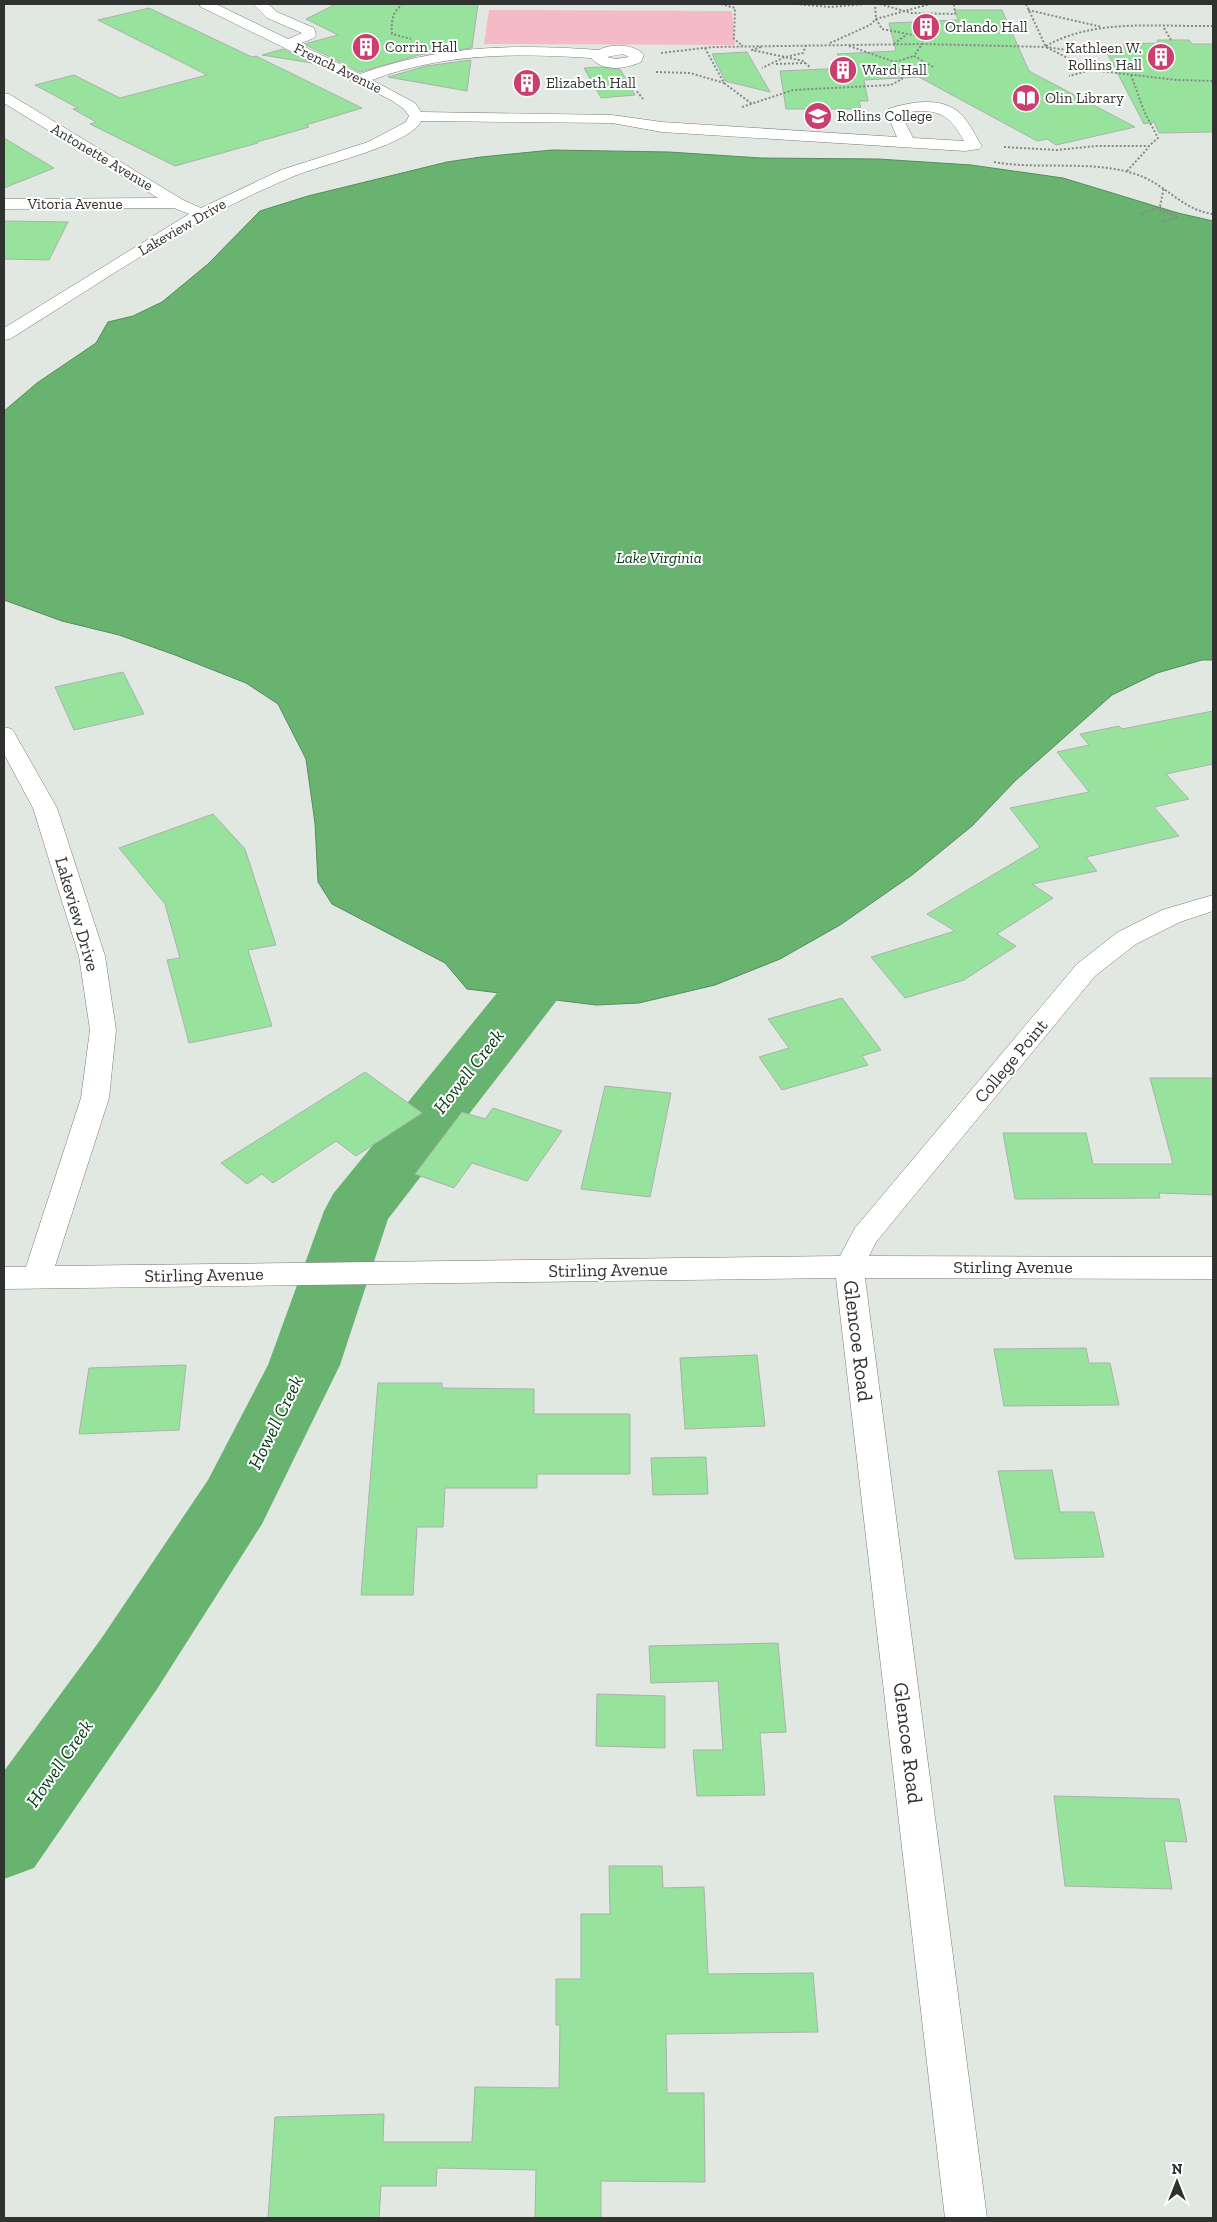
<svg xmlns="http://www.w3.org/2000/svg" width="1217" height="2222" font-family="'Zilla Slab',serif">
  <rect width="100%" height="100%" fill="#e1e8e1"/>
  <path fill="#f4bbc7" d="M489 10 732 11 735 45 484 44Z"/>
  <path fill="#68b370" stroke="#578c5d" d="M552 150 669 152 761 158 878 159 971 165 1063 178 1178 213 1213 221V660H1202L1157 673 1112 695 1015 781 972 826 912 875 840 925 780 959 715 985 639 1003 596 1005 467 989 445 963 332 904 318 882 315 823 306 759 278 704 246 683 175 655 119 635 62 621 4 600V411L37 383 96 343 108 322 133 316 162 302 208 264 260 211 308 196 447 162 481 157Z"/>
  <g fill="none" stroke-linecap="round" stroke-linejoin="round">
    <path fill="#68b370" fill-rule="evenodd" d="M583 910 604 916 612 929 388 1219 340 1365 262 1524 157 1689 34 1868 4 1879V1771L101 1639 208 1480 268 1365 324 1211 333 1194 506 982 562 916Z"/>
  </g>
  <g fill="#97e39e" stroke="#abb1ab">
    <path d="M336 4H478L472 48 419 55 360 72 304 44 338 35 306 19Z"/>
    <path d="M149 8 252 57 256 56 362 108 306 125 309 127 257 142 258 143 175 166 90 124 96 122 73 109 78 108 35 85 74 75 120 98 207 75 98 20Z"/>
    <path d="M955 10H1002L1029 71 1135 127 1056 145 1047 139 1037 141 919 77 864 80 868 101H859L861 109H786L780 71 848 68 837 54 896 51 889 23 958 20Z"/>
    <path d="M1157 40H1189L1192 44H1213V132L1159 133 1154 122 1144 124 1104 47H1125L1123 44 1159 43Z"/>
    <path d="M283 49 312 63 262 55Z"/>
    <path d="M747 52 770 92 725 81 712 54Z"/>
    <path d="M471 60 467 91 388 77 426 66Z"/>
    <path d="M600 67 620 69 635 95 601 98 584 68Z"/>
    <path d="M4 138 54 168 4 188Z"/>
    <path d="M4 221 68 222 49 260 4 259Z"/>
    <path d="M123 672 144 714 74 730 55 687Z"/>
    <path d="M1213 711V764L1166 774 1189 799 1154 807 1179 836 1086 857 1097 871 1032 884 1053 898 997 934 1016 946 964 980 905 998 871 957 955 931 927 914 1040 847 1010 808 1089 792 1057 752 1089 745 1080 734 1119 726 1122 729Z"/>
    <path d="M213 814 245 849 276 945 248 950 272 1026 189 1043 167 960 180 958 165 904 119 848Z"/>
    <path d="M842 998 881 1050 862 1056 868 1065 782 1090 759 1057 789 1048 768 1019Z"/>
    <path d="M365 1072 422 1113 356 1156 336 1141 273 1183 262 1174 247 1184 221 1163Z"/>
    <path d="M1150 1078H1213V1195L1159 1193 1160 1198 1015 1199 1003 1133H1086L1093 1164H1173Z"/>
    <path d="M605 1086 671 1093 650 1197 581 1189Z"/>
    <path d="M493 1108 562 1131 527 1181 472 1163 454 1188 415 1174 462 1112 485 1119Z"/>
    <path d="M1086 1348 1089 1363H1110L1119 1405 1004 1406 994 1349Z"/>
    <path d="M757 1355 765 1426 685 1429 680 1358Z"/>
    <path d="M186 1365 179 1430 79 1434 89 1368Z"/>
    <path d="M378 1383H442V1388L534 1389V1414H630V1474H537V1488H445L443 1527H417L413 1595H361Z"/>
    <path d="M706 1457 708 1494 653 1495 651 1458Z"/>
    <path d="M1052 1470 1060 1512H1094L1104 1557 1015 1559 998 1471Z"/>
    <path d="M778 1643 786 1732 760 1733 765 1795 697 1796 693 1750H723L718 1681 651 1683 649 1646Z"/>
    <path d="M597 1694 665 1696V1748L596 1746Z"/>
    <path d="M1054 1796 1179 1799 1187 1842 1164 1841 1172 1889 1065 1886Z"/>
    <path d="M609 1866H662L663 1888 704 1887 708 1974 813 1973 818 2032 666 2034 667 2093H704L705 2182 601 2181V2218H535L536 2170 437 2168 436 2186H381L379 2218H268L275 2117 384 2114 383 2142H472L475 2087 559 2088 560 2025H556V1979H581V1914H610Z"/>
  </g>
  <g fill="none" stroke-linecap="round" stroke-linejoin="round">
    <defs>
      <g id="minor">
        <path d="M199 4H216L288 39 302 33 267 18 253 4H268L277 12 314 28 316 35 314 38 299 44 360 74C440 45 515 44 599 50 611 43 635 44 644 55L641 62C626 69 603 72 591 58 516 53 443 53 372 80L415 103 421 112 612 115 662 122 897 137 886 112 888 109C910 102 940 96 960 113 969 122 975 135 982 146L979 149 965 151 662 132 612 123 421 121C411 145 319 165 292 177 192 218 102 282 10 339L4 340V328L189 214 174 208 4 209V199L158 198 4 103V93L9 94 183 200 201 208 281 170 368 142 406 122 409 116 404 109 391 100 201 7ZM623 54 629 57 616 59 607 57ZM916 111C943 110 951 118 964 141L913 138 901 114Z"/>
        <path d="M4 727 12 729 15 734 57 808 105 956 116 1030 109 1098 55 1266 840 1256 855 1228 1077 964 1118 932 1162 910 1213 895V911L1180 922 1136 944 1095 976 876 1242 869 1256 1213 1257V1279L865 1278 987 2218H945L836 1278 4 1289V1267H26L81 1098 90 1030 79 956 33 808 4 754Z"/>
      </g>
    </defs>
    <use href="#minor" stroke="#787d78" stroke-width="1"/>
    <g stroke="#868a86" stroke-width="2" stroke-dasharray="2 2" stroke-linecap="butt">
      <path d="M403 4C392 12 391 21 392 34L411 39"/>
      <path d="M721 4 735 8 734 39 743 46"/>
      <path d="M796 4 830 7 865 4"/>
      <path d="M880 4 911 13 955 14 954 4"/>
      <path d="M1026 4 1046 47 1091 70 1069 76"/>
      <path d="M1028 10 1102 27"/>
      <path d="M1164 28 1171 40"/>
      <path d="M830 43 870 25 876 19 930 4"/>
      <path d="M894 44 907 34"/>
      <path d="M806 45 803 53 785 57 803 61 811 68"/>
      <path d="M849 46 895 62"/>
      <path d="M1046 46C1095 18 1158 27 1213 26"/>
      <path d="M761 47 752 50 785 57 762 68"/>
      <path d="M705 48 724 83 752 104"/>
      <path d="M661 53 712 47 922 44 923 37 882 29 876 19 875 4"/>
      <path d="M776 64 805 63"/>
      <path d="M933 67 914 56 922 44 1046 47 1094 54"/>
      <path d="M1091 70 1177 80 1213 81"/>
      <path d="M656 72 690 73 724 83"/>
      <path d="M632 85 643 99"/>
      <path d="M742 107 793 90 891 85 902 79 895 69V62L914 56"/>
      <path d="M1004 147 1057 150 1096 146H1149L1158 138 1144 111 1131 75"/>
      <path d="M994 162C1039 170 1088 160 1132 173 1165 182 1181 210 1213 214"/>
      <path d="M1127 171 1149 147"/>
      <path d="M1156 208 1160 206 1164 187"/>
      <path d="M1141 214 1156 208 1178 217 1162 222"/>
    </g>
    <use href="#minor" fill="#fff" fill-rule="evenodd"/>
  </g>
  <defs>
    <symbol id="building-disc" viewBox="-11 -11 22 22"><circle r="9.5" fill="#cc3e6d" stroke="#fff"/><path d="M-4-6H4V6H1V3H-1V6H-4ZM-2.5-4.3h1.7v1.8h-1.7ZM.8-4.3h1.7v1.8H.8ZM-2.5-1h1.7V.8h-1.7ZM.8-1h1.7V.8H.8Z" fill="#fff"/></symbol>
    <symbol id="library-disc" viewBox="-11 -11 22 22"><circle r="9.5" fill="#cc3e6d" stroke="#fff"/><path d="M-6-4Q-3-5.5-.7-3.5V5Q-3 3-6 4ZM6-4Q3-5.5 .7-3.5V5Q3 3 6 4Z" fill="#fff"/></symbol>
    <symbol id="university-disc" viewBox="-11 -11 22 22"><circle r="9.5" fill="#cc3e6d" stroke="#fff"/><path d="M0-5L7-2L0 1L-7-2ZM-4 1L0 2.5L4 1V4Q0 6-4 4Z" fill="#fff"/></symbol>
  </defs>
  <g fill-rule="evenodd">
    <use href="#building-disc" x="910" y="11" width="32" height="32"/>
    <use href="#building-disc" x="350" y="31" width="32" height="32"/>
    <use href="#building-disc" x="1145" y="41" width="32" height="32"/>
    <use href="#building-disc" x="827" y="54" width="32" height="32"/>
    <use href="#building-disc" x="511" y="67" width="32" height="32"/>
    <use href="#library-disc" x="1010" y="82" width="32" height="32"/>
    <use href="#university-disc" x="802" y="100" width="32" height="32"/>
  </g>
  <g text-anchor="middle" stroke-width="4" stroke-linejoin="round" paint-order="stroke">
    <g font-size="15" fill="#303230" stroke="#fff" text-anchor="start">
      <text x="945" y="32">Orlando Hall</text>
      <text x="385" y="52">Corrin Hall</text>
      <text x="1142" y="53" text-anchor="end">Kathleen W.<tspan x="1142" dy="17">Rollins Hall</tspan></text>
      <text x="862" y="75">Ward Hall</text>
      <text x="546" y="88">Elizabeth Hall</text>
      <text x="1045" y="103">Olin Library</text>
      <text x="837" y="121">Rollins College</text>
    </g>
    <g font-size="15" fill="#303230" stroke="#fff">
      <text transform="translate(338 68) rotate(26)" y="5">French Avenue</text>
      <text transform="translate(102 157) rotate(31)" y="5">Antonette Avenue</text>
      <text x="75" y="209">Vitoria Avenue</text>
      <text transform="translate(182 227) rotate(-30)" y="5">Lakeview Drive</text>
    </g>
    <g font-size="16" font-style="italic" fill="#013b0f" stroke="#fff">
      <text x="659" y="563">Lake Virginia</text>
    </g>
    <g font-size="18" fill="#303230" stroke="#fff">
      <text transform="translate(77 914) rotate(74)" y="6">Lakeview Drive</text>
      <text transform="translate(1011 1061) rotate(-50)" y="6">College Point</text>
      <text x="1013" y="1273">Stirling Avenue</text>
      <text transform="translate(608 1270) rotate(-1)" y="6">Stirling Avenue</text>
      <text transform="translate(204 1275) rotate(-1)" y="6">Stirling Avenue</text>
    </g>
    <g font-size="19" font-style="italic" fill="#013b0f" stroke="#fff">
      <text transform="translate(468 1071) rotate(-52)" y="7">Howell Creek</text>
      <text transform="translate(275 1422) rotate(-64)" y="7">Howell Creek</text>
      <text transform="translate(59 1763) rotate(-55)" y="7">Howell Creek</text>
    </g>
    <g font-size="21" fill="#303230" stroke="#fff">
      <text transform="translate(858 1341) rotate(83)" y="7">Glencoe Road</text>
      <text transform="translate(908 1743) rotate(83)" y="7">Glencoe Road</text>
    </g>
  </g>
  <rect width="1217" height="2222" fill="none" stroke="#303230" stroke-width="10"/>
  <g transform="translate(1177 2182)" stroke="#ffffff" stroke-width="4" paint-order="stroke">
  <path d="M0-4L9 19L0 12L-9 19Z" fill="#303230"/>
  <text y="-8" font-size="14" font-weight="bold" text-anchor="middle" fill="#303230">N</text>
  </g>
</svg>
